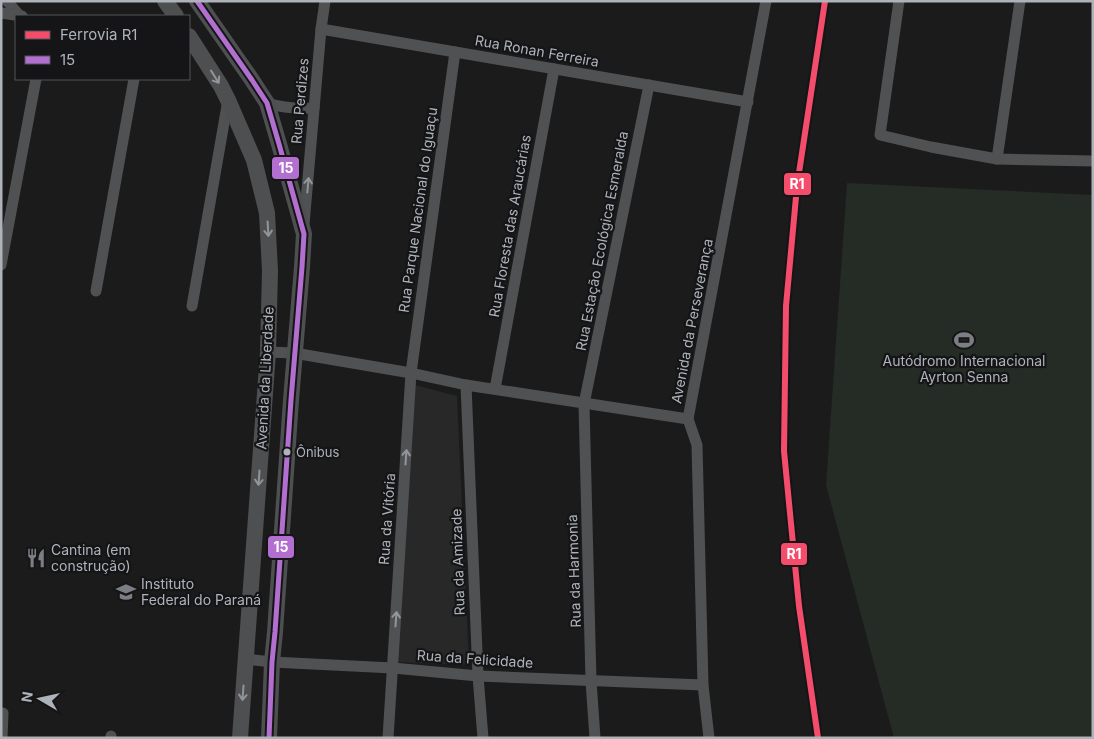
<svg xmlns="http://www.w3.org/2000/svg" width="1094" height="739" font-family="Inter,sans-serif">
  <rect width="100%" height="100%" fill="#1b1b1b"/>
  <path fill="#282829" d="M415 385 457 396 469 665 397 662Z"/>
  <path fill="#252b25" d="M847 183 1093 195V738H894L826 485Z"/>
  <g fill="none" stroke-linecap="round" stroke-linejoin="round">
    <g stroke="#505153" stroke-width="11">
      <path d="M7 1 20 16"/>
      <path d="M899 1 880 135 931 147 997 159 1093 161"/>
      <path d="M1 13 22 16"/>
      <path d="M321 29 748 102"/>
      <path d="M267 103C283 108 298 109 314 108"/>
      <path d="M997 159 1020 1"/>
      <path d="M304 224 321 29 325 1"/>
      <path d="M1 265 36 79"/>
      <path d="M96 291 134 79"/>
      <path d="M192 306 228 100"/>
      <path d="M268 352 294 353 411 373 466 385 688 419"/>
      <path d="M466 385 478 676 483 738"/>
      <path d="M495 389 554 69"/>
      <path d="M246 659 272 662 393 668 478 676 703 685"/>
      <path d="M2 738 3 713"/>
      <path d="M111 738V736"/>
      <path d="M388 738 411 373 455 52"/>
      <path d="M595 738 591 681 584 404 649 85"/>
      <path d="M709 738 703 685 697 445 688 419 766 1"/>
    </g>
    <g stroke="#4e4f50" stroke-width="16">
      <path d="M165 1 176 16"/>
      <path d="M197 1 252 80 267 103 279 144 304 234 302 267 291 400 275 632 272 662 269 738"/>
      <path d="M189 36 221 86 228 100 254 160 267 213 270 271 268 352 240 738"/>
    </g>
    <defs>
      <path id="bus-1" d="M197 1 252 80 267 103 279 144 304 234 302 267 291 400 275 632 272 662 269 738"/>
    </defs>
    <use href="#bus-1" stroke="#151517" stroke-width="9"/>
    <use href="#bus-1" stroke="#b36fd0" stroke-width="5"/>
    <defs>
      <path id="rail-1" d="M818 738 799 606 784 451 786 306 797 186 825 1"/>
    </defs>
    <use href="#rail-1" stroke="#151517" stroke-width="10"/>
    <use href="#rail-1" stroke="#f44d6c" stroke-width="6"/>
  </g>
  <defs><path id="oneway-shaft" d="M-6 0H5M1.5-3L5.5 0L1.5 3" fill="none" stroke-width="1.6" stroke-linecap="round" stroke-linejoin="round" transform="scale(1.25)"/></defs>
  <g stroke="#91959a">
    <use href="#oneway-shaft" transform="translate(215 77) rotate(58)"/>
    <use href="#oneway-shaft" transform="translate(268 229) rotate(87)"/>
    <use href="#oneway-shaft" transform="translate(259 478) rotate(94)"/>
    <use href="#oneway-shaft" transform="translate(243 693) rotate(94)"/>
  </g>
  <g stroke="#92969a">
    <use href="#oneway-shaft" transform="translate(308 185) rotate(-85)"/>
    <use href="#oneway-shaft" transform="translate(406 457) rotate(-86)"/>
    <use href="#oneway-shaft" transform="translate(396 619) rotate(-86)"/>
  </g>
  <defs>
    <symbol id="stadium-bare" viewBox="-9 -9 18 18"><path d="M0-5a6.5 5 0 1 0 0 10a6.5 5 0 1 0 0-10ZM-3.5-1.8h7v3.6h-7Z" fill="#7b7e82" stroke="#151517" stroke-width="2.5" paint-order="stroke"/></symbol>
    <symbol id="restaurant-bare" viewBox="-9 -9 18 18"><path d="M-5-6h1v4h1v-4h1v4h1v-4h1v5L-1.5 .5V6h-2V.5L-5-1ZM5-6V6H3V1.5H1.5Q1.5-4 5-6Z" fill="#7b7e82" stroke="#151517" stroke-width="2.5" paint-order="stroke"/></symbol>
    <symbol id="university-bare" viewBox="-9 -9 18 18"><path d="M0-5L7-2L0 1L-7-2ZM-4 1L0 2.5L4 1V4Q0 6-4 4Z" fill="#7b7e82" stroke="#151517" stroke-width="2.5" paint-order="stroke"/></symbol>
  </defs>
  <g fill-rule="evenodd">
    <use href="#stadium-bare" x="950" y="326" width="28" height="28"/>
    <use href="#restaurant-bare" x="22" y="544" width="28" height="28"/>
    <use href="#university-bare" x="112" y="578" width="28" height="28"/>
  </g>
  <circle fill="#aeb3b9" stroke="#151517" stroke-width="2" cx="287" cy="452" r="4.5"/>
  <g text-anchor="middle" stroke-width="4.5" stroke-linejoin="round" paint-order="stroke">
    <g font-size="13" fill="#aeb3b9" stroke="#151517" text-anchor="start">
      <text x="296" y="457">Ônibus</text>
    </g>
    <g font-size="14" fill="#aeb3b9" stroke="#151517">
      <text transform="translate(537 51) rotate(10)" y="5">Rua Ronan Ferreira</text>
      <text transform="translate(300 101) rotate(-85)" y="5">Rua Perdizes</text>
      <text transform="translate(418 210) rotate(-82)" y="5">Rua Parque Nacional do Iguaçu</text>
      <text transform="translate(510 226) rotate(-80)" y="5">Rua Floresta das Araucárias</text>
      <text transform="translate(602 241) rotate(-79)" y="5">Rua Estação Ecológica Esmeralda</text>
      <text transform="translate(692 321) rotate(-79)" y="5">Avenida da Perseverança</text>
      <text transform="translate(265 378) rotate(-87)" y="5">Avenida da Liberdade</text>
      <text transform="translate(387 519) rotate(-86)" y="5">Rua da Vitória</text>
      <text transform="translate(458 562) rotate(-92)" y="5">Rua da Amizade</text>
      <text transform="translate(574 571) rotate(-92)" y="5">Rua da Harmonia</text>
      <text transform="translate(475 659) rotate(4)" y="5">Rua da Felicidade</text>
    </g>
    <g font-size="14" fill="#aeb3b9" stroke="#151517" text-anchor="start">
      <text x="964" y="366" text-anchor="middle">Autódromo Internacional<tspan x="964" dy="16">Ayrton Senna</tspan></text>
      <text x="51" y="555">Cantina (em<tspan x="51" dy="16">construção)</tspan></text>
      <text x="141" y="589">Instituto<tspan x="141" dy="16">Federal do Paraná</tspan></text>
    </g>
  </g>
  <g stroke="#151517" stroke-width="2">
    <rect x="271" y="156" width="29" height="24" rx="5" fill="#b36fd0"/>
    <rect x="783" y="172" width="29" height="24" rx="5" fill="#f44d6c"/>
    <rect x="267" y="535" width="28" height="24" rx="5" fill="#b36fd0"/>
    <rect x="780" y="542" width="28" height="24" rx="5" fill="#f44d6c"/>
  </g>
  <g font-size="14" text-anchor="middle" font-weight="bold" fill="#fff">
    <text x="286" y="173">15</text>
    <text x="797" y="189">R1</text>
    <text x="281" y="552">15</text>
    <text x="794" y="559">R1</text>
  </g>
  <rect width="1094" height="739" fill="none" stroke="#aeb3b9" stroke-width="5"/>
  <rect x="15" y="15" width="175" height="65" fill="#151517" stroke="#525458"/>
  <rect x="25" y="31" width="25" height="8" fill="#f44d6c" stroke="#525458"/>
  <text x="60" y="40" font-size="15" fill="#aeb3b9">Ferrovia R1</text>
  <rect x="25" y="56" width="25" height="8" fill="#b36fd0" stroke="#525458"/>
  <text x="60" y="65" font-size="15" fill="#aeb3b9">15</text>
  <g transform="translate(40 699) rotate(279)" stroke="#151517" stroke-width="4" paint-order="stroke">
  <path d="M0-4L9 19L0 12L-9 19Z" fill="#aeb3b9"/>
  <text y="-8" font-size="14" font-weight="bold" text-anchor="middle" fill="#aeb3b9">N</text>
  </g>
</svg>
